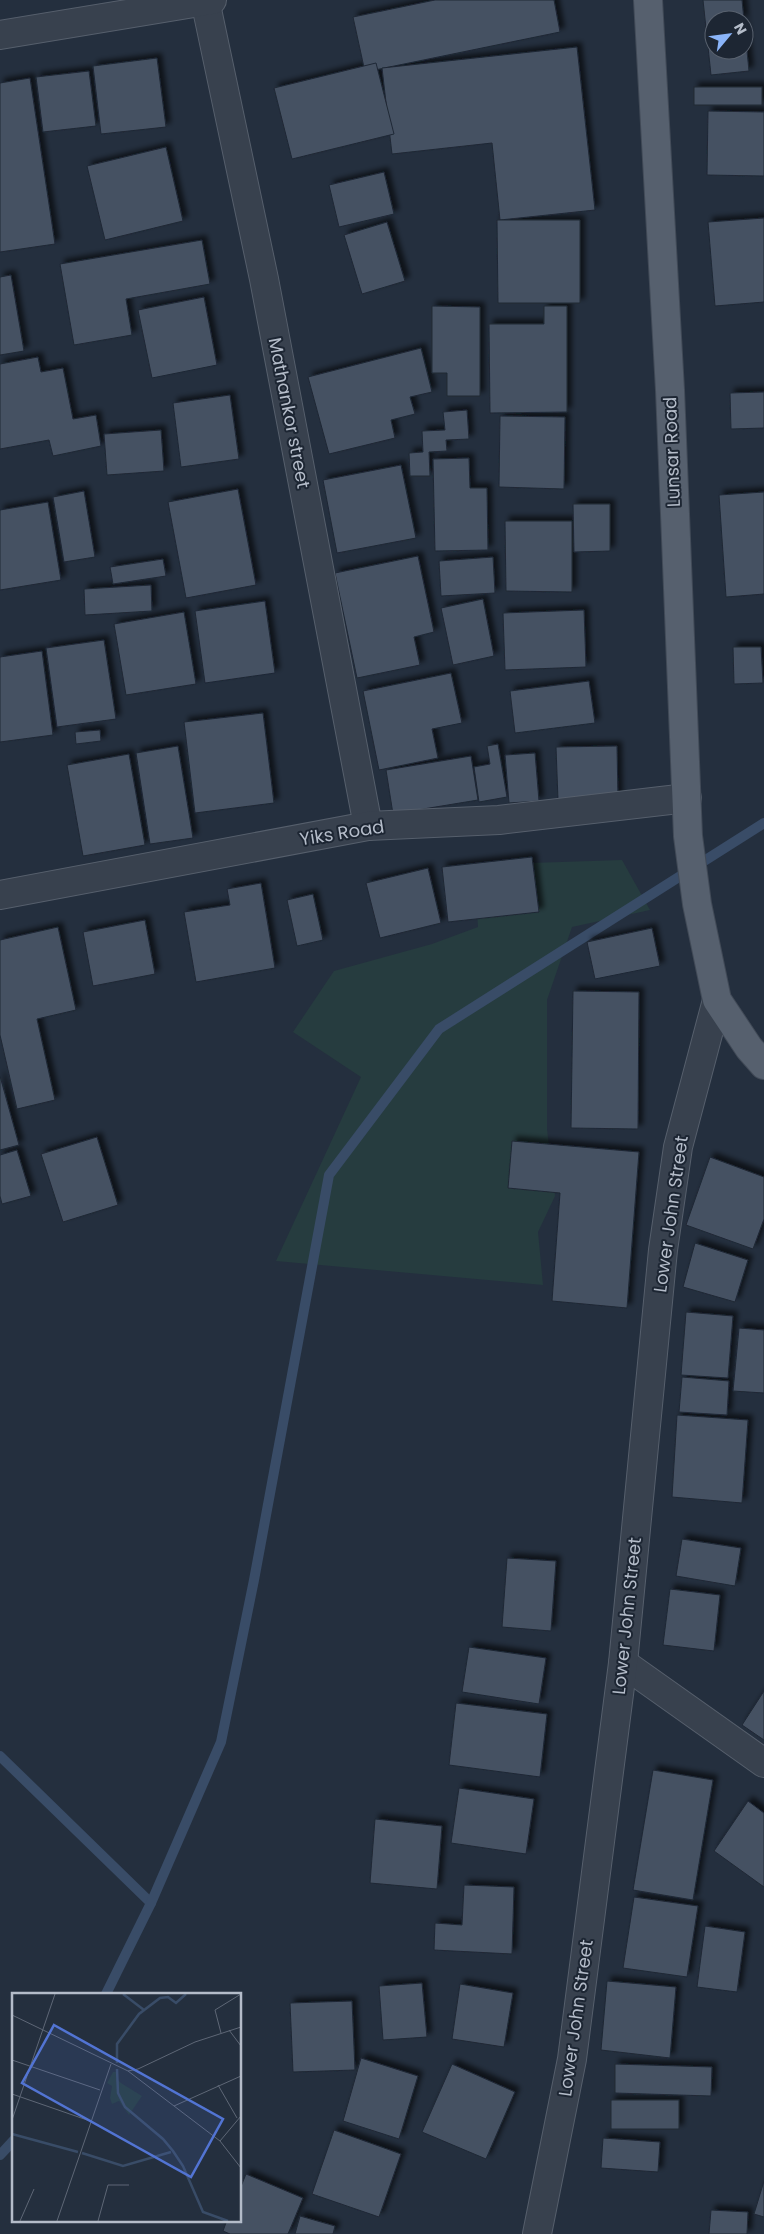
<svg xmlns="http://www.w3.org/2000/svg" width="764" height="2234" font-family="Poppins,sans-serif">
  <defs>
    <filter id="shadow"><feDropShadow dx="4.5" dy="-4.5" stdDeviation="2.5" flood-color="#0009"/></filter>
  </defs>
  <rect width="100%" height="100%" fill="#242f3e"/>
  <path fill="#263c3f" d="M622 860 650 910 572 927 547 1000V1129L555 1196 538 1232 543 1285 276 1261 361 1077 293 1032 334 971 432 944 478 927 474 865Z"/>
  <g fill="none" stroke-linecap="round" stroke-linejoin="round">
    <g stroke="#394c67" stroke-width="10">
      <path d="M0 1756 151 1903"/>
      <path d="M106 1994 151 1903 221 1742 254 1580 329 1175 439 1029 764 823"/>
      <path d="M0 2155 14 2140"/>
    </g>
  </g>
  <g fill="#455162" stroke="#1f2835" filter="url(#shadow)">
    <path d="M435 0H554L560 32 365 72 353 17Z"/>
    <path d="M703 0H742L744 20H714V50H744V21L749 71 711 75Z"/>
    <path d="M577 47 595 210 500 220 492 143 392 154 382 68Z"/>
    <path d="M157 58 166 127 101 134 93 66Z"/>
    <path d="M376 63 394 134 292 159 274 88Z"/>
    <path d="M89 71 96 126 43 132 36 77Z"/>
    <path d="M30 78 55 244 0 252V83Z"/>
    <rect x="694" y="87" width="68" height="18"/>
    <path d="M708 111 764 112V176L707 175Z"/>
    <path d="M166 147 183 221 105 240 87 166Z"/>
    <path d="M384 172 394 214 339 227 329 185Z"/>
    <path d="M764 218V302L715 306 708 222Z"/>
    <path d="M497 220H580V303H498Z"/>
    <path d="M387 222 405 281 362 294 344 235Z"/>
    <path d="M202 240 210 284 126 299 132 335 74 345 60 264Z"/>
    <path d="M11 275 24 351 0 355V277Z"/>
    <path d="M204 297 217 365 152 378 138 310Z"/>
    <path d="M432 306 480 307V396H447V373H432Z"/>
    <path d="M544 306H567V412L490 413 489 324H544Z"/>
    <path d="M421 348 432 392 410 397 415 414 391 420 395 438 329 454 308 377Z"/>
    <path d="M38 357 41 372 63 368 73 419 96 415 101 446 53 456 49 440 0 449V364Z"/>
    <path d="M764 392V428L731 429 730 393Z"/>
    <path d="M230 395 239 459 181 467 173 403Z"/>
    <path d="M467 410 469 439 446 440 447 451 429 452 430 476H410L409 453 423 452 422 431 445 430 443 412Z"/>
    <path d="M500 416 565 417 564 489 499 487Z"/>
    <path d="M161 430 164 471 107 475 104 434Z"/>
    <path d="M469 458 470 488H487L488 550 435 551 433 459Z"/>
    <path d="M401 465 416 538 337 553 323 480Z"/>
    <path d="M238 489 256 585 186 598 168 502Z"/>
    <path d="M84 491 95 557 64 562 53 497Z"/>
    <path d="M764 492V594L726 597 719 495Z"/>
    <path d="M48 502 61 580 0 590V510Z"/>
    <path d="M573 504H610V551L574 552Z"/>
    <path d="M505 521H572V592L506 591Z"/>
    <path d="M418 556 434 632 414 637 420 665 357 678 335 573Z"/>
    <path d="M493 557 495 593 441 596 439 561Z"/>
    <path d="M163 559 166 576 113 584 110 567Z"/>
    <path d="M151 585 152 611 85 615 84 589Z"/>
    <path d="M483 599 494 656 453 665 441 608Z"/>
    <path d="M265 601 275 673 205 683 195 611Z"/>
    <path d="M584 610 586 667 505 670 503 613Z"/>
    <path d="M184 612 196 684 126 695 114 624Z"/>
    <path d="M104 640 116 719 57 727 46 648Z"/>
    <path d="M733 647H761L763 683 734 684Z"/>
    <path d="M42 651 53 735 0 742V657Z"/>
    <path d="M451 673 462 723 432 729 438 758 379 770 363 691Z"/>
    <path d="M589 681 595 723 515 733 510 691Z"/>
    <path d="M263 713 274 803 195 813 184 722Z"/>
    <path d="M100 730 101 741 76 744 75 732Z"/>
    <path d="M498 744 507 797 479 802 474 767 490 764 487 746Z"/>
    <path d="M178 746 193 838 150 844 136 753Z"/>
    <path d="M617 746 618 799 558 800 556 747Z"/>
    <path d="M535 753 539 801 509 803 505 755Z"/>
    <path d="M129 754 145 845 83 856 67 765Z"/>
    <path d="M471 756 478 800 393 814 386 770Z"/>
    <path d="M532 857 539 912 448 922 442 867Z"/>
    <path d="M428 868 441 923 380 938 366 883Z"/>
    <path d="M261 883 275 968 196 982 184 912 230 905 227 889Z"/>
    <path d="M313 894 323 940 297 946 287 900Z"/>
    <path d="M145 920 155 974 93 986 83 932Z"/>
    <path d="M58 927 76 1010 37 1019 55 1100 17 1109 0 1035V940Z"/>
    <path d="M652 928 660 966 595 979 587 942Z"/>
    <path d="M573 991 639 992 638 1129 571 1128Z"/>
    <path d="M0 1076 19 1145 0 1150Z"/>
    <path d="M97 1137 118 1205 63 1222 41 1154Z"/>
    <path d="M512 1141 639 1152 627 1308 552 1301 560 1193 508 1188Z"/>
    <path d="M17 1150 31 1196 2 1204 0 1196V1155Z"/>
    <path d="M710 1157 764 1177V1219L753 1249 686 1225Z"/>
    <path d="M695 1243 748 1260 735 1302 683 1287Z"/>
    <path d="M686 1312 733 1316 728 1378 681 1375Z"/>
    <path d="M739 1328 764 1330V1393L733 1391Z"/>
    <path d="M682 1377 729 1381 727 1415 679 1412Z"/>
    <path d="M677 1415 748 1420 742 1503 672 1497Z"/>
    <path d="M682 1539 741 1548 735 1586 676 1576Z"/>
    <path d="M507 1558 556 1561 551 1631 502 1627Z"/>
    <path d="M670 1589 720 1595 714 1651 663 1645Z"/>
    <path d="M469 1647 546 1658 539 1704 462 1692Z"/>
    <path d="M764 1691V1740L742 1725Z"/>
    <path d="M456 1703 547 1714 540 1777 449 1765Z"/>
    <path d="M653 1770 713 1780 693 1900 633 1890Z"/>
    <path d="M459 1788 534 1799 526 1854 451 1843Z"/>
    <path d="M748 1801 764 1813V1887L714 1851Z"/>
    <path d="M375 1819 442 1826 437 1889 370 1883Z"/>
    <path d="M464 1885 514 1887 512 1954 434 1950 435 1923 462 1925Z"/>
    <path d="M634 1897 698 1906 687 1977 623 1968Z"/>
    <path d="M705 1926 745 1932 737 1992 697 1987Z"/>
    <path d="M607 1981 676 1987 670 2058 601 2050Z"/>
    <path d="M422 1983 427 2037 383 2040 379 1986Z"/>
    <path d="M460 1984 513 1993 504 2047 452 2039Z"/>
    <path d="M352 2001 355 2070 293 2072 290 2003Z"/>
    <path d="M361 2058 418 2076 399 2139 343 2121Z"/>
    <path d="M452 2064 515 2092 486 2159 422 2132Z"/>
    <path d="M615 2064 712 2067 711 2096 615 2093Z"/>
    <rect x="611" y="2100" width="68" height="29"/>
    <path d="M334 2130 401 2154 379 2217 312 2194Z"/>
    <path d="M603 2138 660 2142 658 2172 601 2168Z"/>
    <path d="M246 2174 303 2198 288 2234H230L223 2231 227 2220H240V2189Z"/>
    <path d="M764 2181V2217L754 2214Z"/>
    <path d="M711 2210 748 2212 747 2234H709Z"/>
    <path d="M300 2216 335 2226 333 2234H295Z"/>
  </g>
  <g fill="none" stroke-linecap="round" stroke-linejoin="round">
    <defs>
      <g id="minor">
        <path d="M205 0 264 279 368 826"/>
        <path d="M0 35 212 0"/>
        <path d="M0 895 368 826 499 820 687 798"/>
        <path d="M623 1663 764 1763"/>
        <path d="M537 2234 572 2059 623 1663 663 1250 678 1147 717 1000"/>
      </g>
      <path id="major" d="M648 0 670 390 688 836 697 904 717 1000 749 1048 764 1065"/>
    </defs>
    <use href="#minor" stroke="#565f6c" stroke-width="30"/>
    <use href="#major" stroke="#414a57" stroke-width="30"/>
    <use href="#minor" stroke="#38414e" stroke-width="28"/>
    <use href="#major" stroke="#56606e" stroke-width="28"/>
  </g>
  <g text-anchor="middle" stroke-width="4" stroke-linejoin="round" paint-order="stroke">
    <g font-size="18" fill="#b4bcc9" stroke="#1d2633">
      <text transform="translate(289 413) rotate(79)" y="6">Mathankor street</text>
      <text transform="translate(672 452) rotate(-92)" y="6">Lunsar Road</text>
      <text transform="translate(342 833) rotate(-9)" y="6">Yiks Road</text>
      <text transform="translate(671 1214) rotate(-82)" y="6">Lower John Street</text>
      <text transform="translate(627 1616) rotate(-84)" y="6">Lower John Street</text>
      <text transform="translate(576 2018) rotate(-82)" y="6">Lower John Street</text>
    </g>
  </g>
  <g transform="translate(12 1993)">
    <rect width="229" height="229" fill="#242f3e"/>
    <path d="M101 79H106L104 85 109 90 130 103 117 122 107 108 100 111 98 105 100 93 95 90Z" fill="#263c3f"/>
    <path fill="none" stroke="#394c67" stroke-width="2.5" d="M111 1 132 17M105 70V51L127 21 148 5 156 4 164 10 174 1M105 76 106 100 113 114 151 146 161 158 171 173 191 219 216 228M0 141 66 159M70 160 111 173 159 159"/>
    <path fill="none" stroke="#5e6776" stroke-width="1" d="M0 22 116 78 126 76 183 49 229 34M217 37 229 53M209 40 203 17 229 1M0 67 88 97M116 78 208 148 229 175M206 92 225 125M0 101 78 128M162 113 229 83M0 127 43 1M208 148 229 123M8 228 22 196M45 228 99 71M86 228 96 192H117"/>
    <path fill="#5274d3" fill-opacity="0.15" stroke="#5274d3" stroke-width="2.5" d="M42 32 211 126 179 184 10 90Z"/>
    <rect width="229" height="229" fill="none" stroke="#b4bcc9" stroke-width="2.5"/>
  </g>
  <g transform="translate(729 35) rotate(61)"><circle r="24" fill="#1d2633" stroke="#59626f"/>
  <path d="M0-4L9 19L0 12L-9 19Z" fill="#8ab4f8"/>
  <text y="-8" font-size="14" font-weight="bold" text-anchor="middle" fill="#b4bcc9">N</text>
  </g>
</svg>
